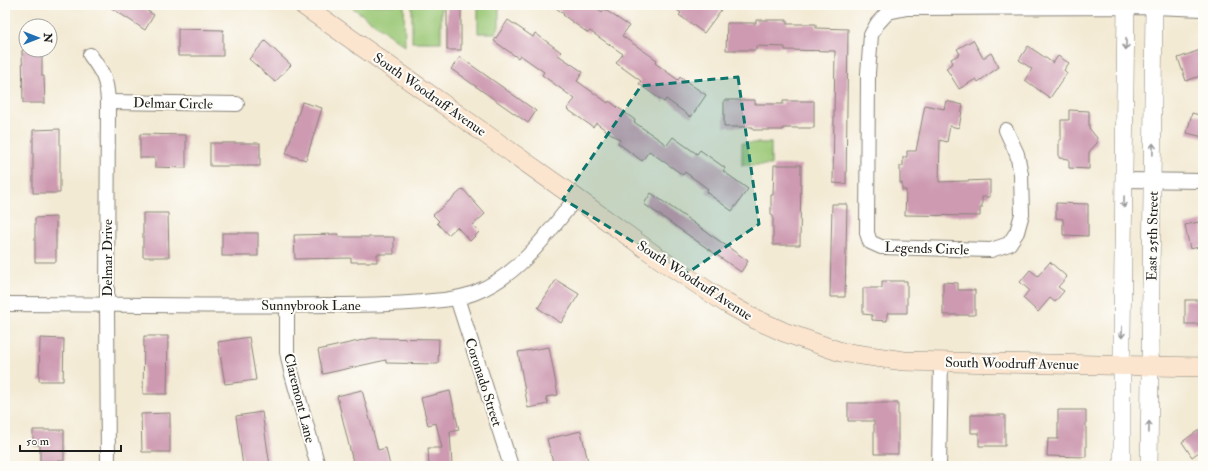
<svg xmlns="http://www.w3.org/2000/svg" width="1208" height="471" font-family="'IM FELL Double Pica',serif">
  <rect width="100%" height="100%" fill="#fdfcf7"/>
  <filter id="ink" filterUnits="userSpaceOnUse"><feTurbulence type="fractalNoise" baseFrequency=".025" numOctaves="2"/><feDisplacementMap in="SourceGraphic" scale="8" xChannelSelector="R" yChannelSelector="G"/><feConvolveMatrix kernelMatrix="1 2 1 2 8 2 1 2 1" color-interpolation-filters="sRGB"/></filter>
  <filter id="wash" filterUnits="userSpaceOnUse"><feTurbulence type="fractalNoise" baseFrequency=".012" numOctaves="4" result="noise"/><feDisplacementMap in="SourceGraphic" scale="16" xChannelSelector="R" yChannelSelector="G"/><feGaussianBlur stdDeviation="0.9" result="paint"/><feColorMatrix in="noise" values="0 0 0 0 0 0 0 0 0 0 0 0 0 0 0 0 0 1.4 0 .05"/><feComposite in="paint" operator="in"/></filter>
  <g filter="url(#wash)">
    <rect width="100%" height="100%" fill="#f3ead4"/>
    <g fill="#9ac775" stroke="#5b7248">
      <path d="M349 5H404L405 46Z"/>
      <rect x="412" y="5" width="29" height="37"/>
      <path d="M478 6H499V27L495 33H478Z"/>
      <rect x="742" y="143" width="29" height="22"/>
    </g>
    <g id="blocks">
      <g fill="#cd9ab1">
        <path d="M107 5H138L154 15 145 30Z"/>
        <path d="M552 5H593L602 12 604 9 629 26 622 36 657 60 655 63 678 80 680 77 706 95 691 117 666 99 664 102 639 84 641 81 616 63 623 54 590 31 588 33 563 15 564 14Z"/>
        <path d="M670 5H713L721 10 704 33 679 15 681 13Z"/>
        <rect x="447" y="6" width="14" height="44"/>
        <path d="M508 20 533 37 535 33 561 52 558 55 583 72 577 81 608 103 609 101 635 120 634 122 667 145 673 137 697 154 700 150 725 168 723 171 748 189 732 211 706 192 708 189 685 172 683 175 649 151 642 161 618 143 620 140 596 123 593 127 567 109 575 99 542 75 544 72 520 55 518 58 494 41Z"/>
        <path d="M756 20H787V24H816V28L848 29 846 184 833 183 835 51 785 50V47L756 46V50H726L727 23H756Z"/>
        <path d="M178 29 223 30V56H178Z"/>
        <path d="M973 40 983 58 991 53 999 67 978 82 976 79 959 89 946 68 953 63 951 59 960 54 957 49Z"/>
        <path d="M265 41 291 65 275 82 249 59Z"/>
        <path d="M1028 46 1053 63 1058 56 1069 63 1064 70 1067 73 1050 98 1025 80 1032 69 1019 60Z"/>
        <path d="M1203 49V75L1186 81 1178 58Z"/>
        <path d="M22 50H42V76H44L45 103H23Z"/>
        <path d="M460 57 536 111 528 123 451 69Z"/>
        <path d="M724 100H755V104H783V101H814V128H783V130H753V127H724Z"/>
        <path d="M946 101 963 105 959 128 950 126 947 142 940 140 939 182 990 180V197H982V208H980V216L905 215 906 190H902V183H900V166H903V157H907V151H916L925 105 944 109Z"/>
        <path d="M302 102 322 108 306 160 286 154Z"/>
        <path d="M1069 110 1089 111V128L1097 138V143L1089 152V169L1069 168V159L1059 158V140H1061V120H1069Z"/>
        <path d="M1192 113 1203 116V137L1187 133Z"/>
        <path d="M60 129V193H33V130Z"/>
        <path d="M140 134 186 135V168L155 167V158H140Z"/>
        <rect x="210" y="143" width="50" height="23"/>
        <path d="M774 165H801L800 245H773V215H771V195H773Z"/>
        <path d="M463 189 485 214 473 225 479 232 470 241 457 227 448 235 437 223 439 221 433 215Z"/>
        <path d="M651 193 748 261 741 272 644 204Z"/>
        <path d="M1056 203 1088 204V236L1063 235V219L1056 218Z"/>
        <path d="M832 204H847L845 297H830Z"/>
        <path d="M143 213H168L169 257H143Z"/>
        <path d="M56 217V262H35V218Z"/>
        <path d="M1203 221V246L1190 249 1185 225Z"/>
        <rect x="222" y="233" width="36" height="23"/>
        <path d="M338 234V237H394V254H377V262H351V258L295 259 294 235Z"/>
        <path d="M1050 262 1067 277 1058 287 1064 291 1055 302 1050 298 1038 312 1023 298 1029 290 1020 282 1030 270 1038 276Z"/>
        <path d="M556 280 579 294 561 323 538 308Z"/>
        <path d="M882 281H907V313H887V321L872 320V315L863 314V288H882Z"/>
        <path d="M943 282 958 283V290H975V315H943Z"/>
        <rect x="1185" y="300" width="18" height="24"/>
        <path d="M144 336H168L167 394H143Z"/>
        <path d="M249 337 256 380 225 384 218 342Z"/>
        <path d="M40 338 64 339 63 381H39Z"/>
        <path d="M372 338 439 339 438 364 386 363V360L323 374 318 350Z"/>
        <path d="M549 347 558 395 546 397 548 404 528 408 518 352Z"/>
        <path d="M362 390 378 450 386 448 390 466H354L337 396Z"/>
        <path d="M450 391 459 430 450 432 452 466H429L428 448H442L436 423 428 425 421 398Z"/>
        <path d="M848 403H898V454H874V421H848Z"/>
        <path d="M1058 410H1086V457L1047 456 1048 439H1058Z"/>
        <path d="M262 412 270 466H243L236 416Z"/>
        <path d="M170 413V452H142L141 414Z"/>
        <path d="M971 415H1005V446H979V433H971Z"/>
        <path d="M1203 427V449L1192 457 1182 442Z"/>
        <path d="M33 430H64V461H40V445H33Z"/>
        <path d="M581 431 589 466H554L547 439Z"/>
      </g>
    </g>
  </g>
  <g filter="url(#ink)">
    <use href="#blocks" fill-opacity="0" stroke="#888378" stroke-width="1"/>
    <g fill="none" stroke-linecap="round" stroke-linejoin="round">
      <defs>
        <g id="minor">
          <path d="M90 55C103 73 107 79 108 102L107 304 108 466"/>
          <path d="M108 102 237 104"/>
          <path d="M1006 130 1017 154 1021 174 1022 214 1017 232 1009 244 991 250 881 247 870 242 867 233 868 73 871 35 877 24 888 12 907 8 1154 7 1203 9"/>
          <path d="M1124 180 1203 181"/>
          <path d="M457 298 511 466"/>
          <path d="M5 304C113 304 220 307 328 305 363 305 398 305 432 301 447 300 461 298 474 293 520 275 547 234 576 198"/>
          <path d="M287 306V352L291 371 318 466"/>
          <path d="M939 466 941 361"/>
        </g>
        <g id="tertiary">
          <path d="M1122 466V337L1126 5"/>
          <path d="M1149 466 1154 5"/>
        </g>
        <path id="secondary" d="M303 5 576 198 663 261 726 303 755 319 784 332 841 352 904 361 1203 367"/>
      </defs>
      <use href="#minor" stroke="#888378" stroke-width="16"/>
      <use href="#tertiary" stroke="#888378" stroke-width="18"/>
      <use href="#secondary" stroke="#888378" stroke-width="20"/>
      <use href="#minor" stroke="#fff" stroke-width="14"/>
      <use href="#tertiary" stroke="#fff" stroke-width="17"/>
      <use href="#secondary" stroke="#fbe5cf" stroke-width="19"/>
    </g>
    <defs><path id="oneway-shaft" d="M-6 0H5M1.5-3L5.5 0L1.5 3" fill="none" stroke-width="1.6" stroke-linecap="round" stroke-linejoin="round"/></defs>
    <g stroke="#999">
      <use href="#oneway-shaft" transform="translate(1126 44) rotate(91)"/>
      <use href="#oneway-shaft" transform="translate(1153 149) rotate(-89)"/>
      <use href="#oneway-shaft" transform="translate(1124 202) rotate(91)"/>
      <use href="#oneway-shaft" transform="translate(1122 332) rotate(91)"/>
      <use href="#oneway-shaft" transform="translate(1149 427) rotate(-89)"/>
    </g>
  </g>
  <path fill="#0f766e" fill-opacity="0.2" stroke="#0f766e" stroke-width="3" stroke-dasharray="8 5" stroke-linejoin="round" d="M738 77 759 224 686 274 563 199 641 86Z"/>
  <g text-anchor="middle" stroke-width="4" stroke-linejoin="round" paint-order="stroke">
    <g font-size="14" fill="#1c1c1c" stroke="#fdfcf7">
      <text transform="translate(430 94) rotate(35)" y="5">South Woodruff Avenue</text>
      <text transform="translate(173 103) rotate(1)" y="5">Delmar Circle</text>
      <text transform="translate(1152 236) rotate(-89)" y="5">East 25th Street</text>
      <text transform="translate(927 248) rotate(2)" y="5">Legends Circle</text>
      <text transform="translate(107 258) rotate(-90)" y="5">Delmar Drive</text>
      <text transform="translate(695 280) rotate(33)" y="5">South Woodruff Avenue</text>
      <text x="311" y="310">Sunnybrook Lane</text>
      <text transform="translate(1012 363) rotate(1)" y="5">South Woodruff Avenue</text>
      <text transform="translate(484 382) rotate(72)" y="5">Coronado Street</text>
      <text transform="translate(300 398) rotate(76)" y="5">Claremont Lane</text>
    </g>
  </g>
  <rect width="1208" height="471" fill="none" stroke="#fdfcf7" stroke-width="20"/>
  <g transform="translate(38 38) rotate(90)"><circle r="19" fill="#fdfcf7" stroke="#a3a29f"/>
  <path d="M0-3L7 15L0 10L-7 15Z" fill="#1f6fb2"/>
  <text y="-6" font-size="11" font-weight="bold" text-anchor="middle" fill="#1c1c1c">N</text>
  </g>
  <path d="M20 445v6h101v-6" fill="none" stroke="#1c1c1c" stroke-width="2"/>
  <text x="26" y="445" font-size="12" fill="#1c1c1c" stroke="#fdfcf7" stroke-width="3" paint-order="stroke">50 m</text>
</svg>
